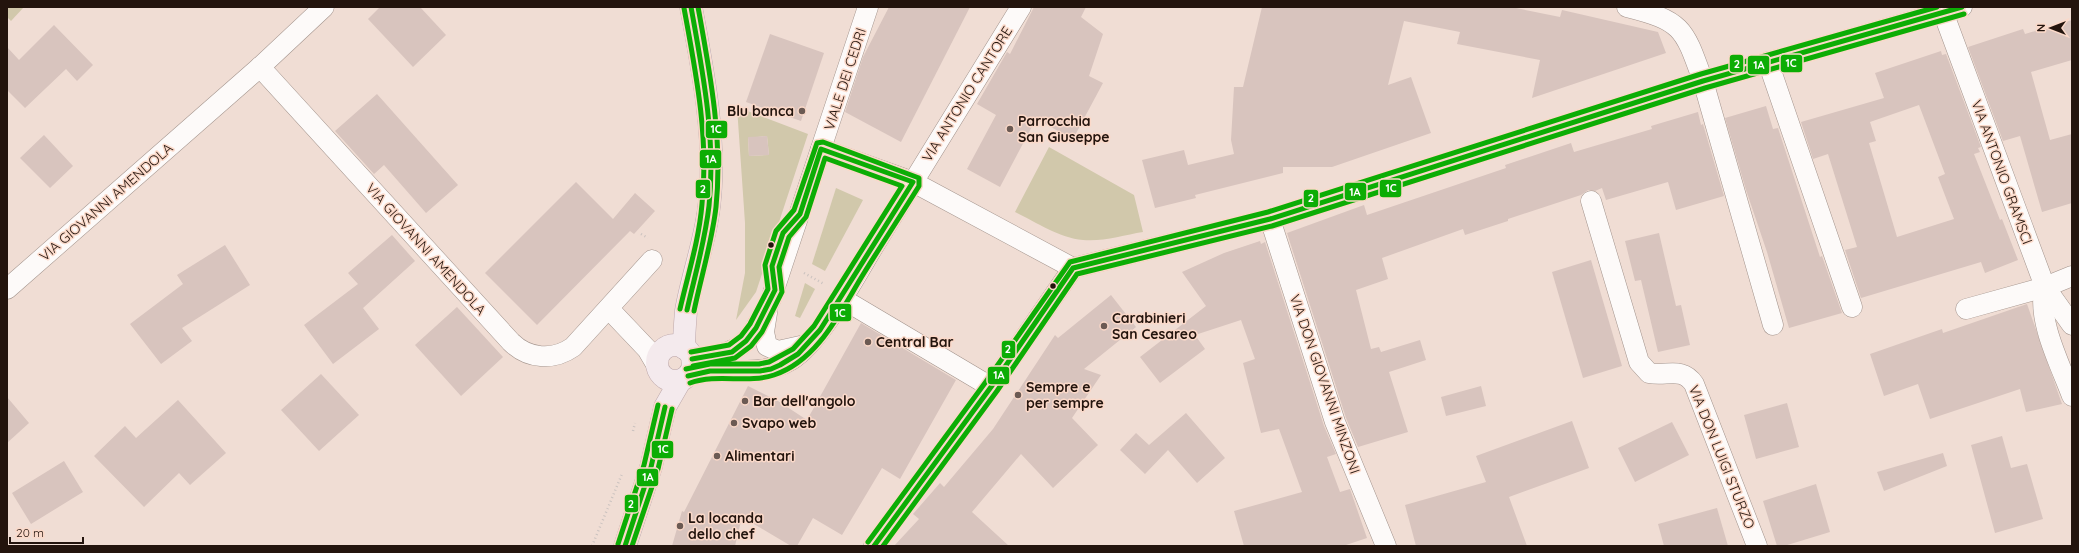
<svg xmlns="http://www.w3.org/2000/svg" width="2079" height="553" font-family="Quicksand,sans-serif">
  <rect width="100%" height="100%" fill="#f0ddd4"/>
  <g fill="#d1c8ab" fill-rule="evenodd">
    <path d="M7 7H24L11 21 7 17Z"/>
    <path d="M737 107 808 134 756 292 736 320 745 273V223ZM767 136 769 155 749 156 748 138Z"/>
    <path d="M1049 147 1134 195 1143 232C1124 235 1102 242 1083 240 1059 238 1036 222 1015 212Z"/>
    <path d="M836 188 863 200 825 271 812 264Z"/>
    <path d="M805 283 815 289 800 318 795 316Z"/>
  </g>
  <g fill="#d8c4be" fill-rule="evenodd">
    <path d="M380 7H420L446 35 413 67 368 19Z"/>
    <path d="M889 7H970L901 142 845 112 863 57Z"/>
    <path d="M1034 7H1086L1081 17 1103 34 1089 76 1103 83 1073 139 1036 119 1000 187 967 169 996 115 977 104 1007 52 1010 54Z"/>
    <path d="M1262 7H1511L1560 17 1562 10 1658 32 1666 53 1532 98 1540 60 1457 44 1460 32 1404 21 1388 85 1411 77 1431 133 1332 167H1283V173L1195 195 1196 198 1155 208 1142 160 1184 150 1188 165 1234 154 1231 140 1234 87H1243Z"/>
    <path d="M2072 20V60L2031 72 2050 140 2072 134V203L2042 212 2020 136 2003 141 1968 47 2023 29 2025 34Z"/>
    <path d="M54 25 93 65 77 81 66 69 25 108 7 90V47L19 60Z"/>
    <path d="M770 34 824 53 801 121 746 102Z"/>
    <path d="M1941 51 1942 55 1946 54 1981 147 1978 148 1980 152 1974 154 2000 220 2002 219 2018 260 1985 273 1981 262 1861 298 1845 250 1857 247 1828 154 1813 159 1801 122 1884 98 1875 73ZM1919 105 1945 174 1938 177 1954 219 1897 237 1869 143 1876 141 1870 122Z"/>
    <path d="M377 94 458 185 426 213 384 165 374 174 335 131Z"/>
    <path d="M1766 106 1773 129 1778 128 1820 257 1822 256 1842 313 1789 328 1767 252 1746 190 1725 118Z"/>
    <path d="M1698 112 1701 125 1703 124 1724 196 1676 210 1668 182 1606 200 1602 188 1595 191 1588 190 1581 195 1508 219V221L1465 235 1463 229 1382 258 1388 279 1356 290 1371 349 1379 347 1381 352 1420 340 1426 360 1389 372 1408 432 1358 447 1346 418 1287 233 1364 205 1367 215 1506 168 1505 165 1571 143 1574 152 1652 129 1651 126Z"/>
    <path d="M44 135 73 166 50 188 20 158Z"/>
    <path d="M767 136 769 155 749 156 748 137Z"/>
    <path d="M576 182 613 219 635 193 655 211 634 234 630 231 537 325 485 273Z"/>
    <path d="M1659 233 1676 306 1681 305 1690 345 1658 352 1641 280 1635 281 1625 241Z"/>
    <path d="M392 235 415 261 363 308 379 329 333 364 304 325 358 284 348 273Z"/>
    <path d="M1260 241 1261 244 1265 242 1324 426 1336 454 1327 457 1340 492 1350 489 1367 538 1343 546H1244L1234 511 1302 492 1279 429 1261 433 1243 363 1255 359 1241 320 1195 335 1205 349 1160 383 1140 357 1206 306 1182 272 1224 253Z"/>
    <path d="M225 245 250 285 182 328 192 341 161 364 130 324 183 284 177 275Z"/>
    <path d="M1591 260 1622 366 1583 378 1552 272Z"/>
    <path d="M1111 295 1136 327 1084 369 1101 375 1072 418 1098 445 1053 488 1021 454 972 512 1009 546H894L919 519 913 514 940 483 944 487 993 429 1055 335 1058 338Z"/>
    <path d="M2027 304 2062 404 2026 412 2020 389 1930 419 1918 384 1884 396 1870 354 1942 329 1943 333Z"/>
    <path d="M457 307 503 357 461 396 415 345Z"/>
    <path d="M861 323 956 380 900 479 882 468 842 535 813 518 797 546H791L742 517 735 546H672L682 511 684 512 748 386 778 401 807 420Z"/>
    <path d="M321 374 359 415 319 451 281 410Z"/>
    <path d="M1481 386 1486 406 1446 416 1441 397Z"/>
    <path d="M7 397 29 423 7 443Z"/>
    <path d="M178 400 226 453 190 485 179 473 144 507 94 456 125 426 136 438Z"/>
    <path d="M1787 403 1799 447 1756 459 1744 415Z"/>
    <path d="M1186 413 1225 458 1197 483 1168 450 1145 474 1120 450 1136 433 1149 445Z"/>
    <path d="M1572 421 1589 468 1509 497 1527 546H1416L1405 505 1486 482 1476 456Z"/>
    <path d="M1672 422 1689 455 1635 482 1618 448Z"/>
    <path d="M2002 436 2011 468 2027 464 2043 519 1995 533 1971 445Z"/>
    <path d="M1943 453 1947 466 1884 491 1877 472Z"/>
    <path d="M64 461 83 492 31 524 12 493Z"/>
    <path d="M1816 484 1830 532 1784 546H1777L1763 501Z"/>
    <path d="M1717 508 1728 546H1664L1658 524Z"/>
  </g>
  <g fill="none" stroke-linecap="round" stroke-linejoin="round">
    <defs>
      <g id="minor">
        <path d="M1627 7C1683 21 1684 28 1703 81L1773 325"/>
        <path d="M1943 12 2045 287 2072 325"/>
        <path d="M1768 62 1852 307"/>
        <path d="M260 67 511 342C528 359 553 361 573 347L652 260"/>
        <path d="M821 149 913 182 1073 268"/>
        <path d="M1591 201 1639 362 1649 373C1666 377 1682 366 1694 384L1757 546"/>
        <path d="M1270 219 1335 422 1386 546"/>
        <path d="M2045 287C2036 319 2061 366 2072 396"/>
        <path d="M7 289 260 67 324 7"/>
        <path d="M841 298 991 387"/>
        <path d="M609 309 647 349 657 366"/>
        <path d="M1966 309 2045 287 2072 276"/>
        <path d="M767 313 764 332 767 346 778 351 805 345"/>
        <path d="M692 359C746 352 747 345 771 299L868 7"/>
        <path d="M688 376C722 363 758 380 791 360 820 343 856 275 875 244 924 165 973 86 1021 7"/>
        <path d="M874 546 991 387 1073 268 1270 219 1703 81 1962 7"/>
      </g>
      <g id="primary">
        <circle cx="675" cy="363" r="18"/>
        <path d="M684 348C684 336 685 323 686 311 692 276 705 242 709 207 717 142 703 70 691 7"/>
        <path d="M625 546 651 467 665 407 680 381"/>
      </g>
    </defs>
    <use href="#minor" stroke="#a2938c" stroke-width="21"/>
    <use href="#primary" stroke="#bda7aa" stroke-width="23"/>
    <g stroke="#cac2bf" stroke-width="2.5" stroke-dasharray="1 3" stroke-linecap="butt">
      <path d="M641 234 648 238"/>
      <path d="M804 273 824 284"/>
      <path d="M633 431 635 423"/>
      <path d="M592 546 622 474"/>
    </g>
    <use href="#minor" stroke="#fdfaf9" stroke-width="20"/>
    <use href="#primary" stroke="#f4eaed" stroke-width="22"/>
    <defs>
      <g id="bus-1">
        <path d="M687 310C695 275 705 241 709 206 716 139 703 73 691 7"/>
        <path d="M688 376 710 371H760L771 369 780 365 798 354 820 330 913 182 821 149 800 214 783 233 772 266 775 290 756 328 746 341 732 352 692 359"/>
        <path d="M625 546 651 467 665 407"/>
        <path d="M874 546 991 387 1073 268 1270 219 1703 81 1962 7"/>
      </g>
      <g id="bus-2">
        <path d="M694 311C701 277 712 242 716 207 723 140 710 73 698 7"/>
        <path d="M690 383C718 373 747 384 774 375 819 360 841 310 864 273 882 244 901 215 919 186V178L823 142 817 143 794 210 776 231 765 265 768 289 750 324 741 336 729 345 691 352"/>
        <path d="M632 546 658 469 672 409"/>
        <path d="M883 546 997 391 1077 274 1272 226 1705 88 1964 14"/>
      </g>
      <g id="bus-3">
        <path d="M680 309C688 274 699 240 702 204 709 138 696 73 684 8"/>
        <path d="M686 369 710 364H759L769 362 793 349 814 326 902 186 825 158 806 217 789 237 779 267 782 292 762 332 751 346 735 358 693 366"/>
        <path d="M868 542 985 383 1070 262 1268 212 1701 74 1937 7"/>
        <path d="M618 544 644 465 658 405"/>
      </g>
    </defs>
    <use href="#bus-1" stroke="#fbd9c9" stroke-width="8"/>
    <use href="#bus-2" stroke="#fbd9c9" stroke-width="8"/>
    <use href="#bus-3" stroke="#fbd9c9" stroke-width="8"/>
    <use href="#bus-1" stroke="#0cad05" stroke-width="5"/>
    <use href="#bus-2" stroke="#0cad05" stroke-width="5"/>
    <use href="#bus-3" stroke="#0cad05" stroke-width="5"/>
  </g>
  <g fill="#6b5a53" stroke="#fbd9c9" stroke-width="1.5">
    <circle cx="802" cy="111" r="4"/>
    <circle cx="1010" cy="129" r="4"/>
    <circle cx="1104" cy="326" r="4"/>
    <circle cx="868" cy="342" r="4"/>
    <circle cx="1018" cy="395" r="4"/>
    <circle cx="745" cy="401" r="4"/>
    <circle cx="734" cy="423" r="4"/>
    <circle cx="717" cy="456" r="4"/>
    <circle cx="680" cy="526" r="4"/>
  </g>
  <g fill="#23140d" stroke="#fbd9c9" stroke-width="1.5">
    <circle cx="771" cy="245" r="3.5"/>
    <circle cx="1053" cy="286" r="3.5"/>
  </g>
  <g text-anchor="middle" stroke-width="3" stroke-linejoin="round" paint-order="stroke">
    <g font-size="14" fill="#23140d" stroke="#fbd9c9">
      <text transform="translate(845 79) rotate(-72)" y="5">VIALE DEI CEDRI</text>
      <text transform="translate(967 94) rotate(-58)" y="5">VIA ANTONIO CANTORE</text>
      <text transform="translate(2002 172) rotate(70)" y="5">VIA ANTONIO GRAMSCI</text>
      <text transform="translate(106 202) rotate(-41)" y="5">VIA GIOVANNI AMENDOLA</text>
      <text transform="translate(426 249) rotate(48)" y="5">VIA GIOVANNI AMENDOLA</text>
      <text transform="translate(1325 384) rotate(71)" y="5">VIA DON GIOVANNI MINZONI</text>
      <text transform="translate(1722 457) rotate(68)" y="5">VIA DON LUIGI STURZO</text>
    </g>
    <g font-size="14" font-weight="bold" fill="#23140d" stroke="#fbd9c9" text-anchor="start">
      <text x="794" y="116" text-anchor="end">Blu banca</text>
      <text x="1018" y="126">Parrocchia<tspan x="1018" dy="16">San Giuseppe</tspan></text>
      <text x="1112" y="323">Carabinieri<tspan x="1112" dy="16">San Cesareo</tspan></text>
      <text x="876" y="347">Central Bar</text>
      <text x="1026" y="392">Sempre e<tspan x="1026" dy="16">per sempre</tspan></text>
      <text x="753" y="406">Bar dell'angolo</text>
      <text x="742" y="428">Svapo web</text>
      <text x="725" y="461">Alimentari</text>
      <text x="688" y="523">La locanda<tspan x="688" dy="16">dello chef</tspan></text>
    </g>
  </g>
  <g stroke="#fbd9c9" stroke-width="1.5">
    <rect x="1780" y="54" width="23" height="19" rx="4" fill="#0cad05"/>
    <rect x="1729" y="54" width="15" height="19" rx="4" fill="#0cad05"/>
    <rect x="1747" y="55" width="23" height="20" rx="4" fill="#0cad05"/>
    <rect x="705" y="120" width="23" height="19" rx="4" fill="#0cad05"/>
    <rect x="699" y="149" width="23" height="20" rx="4" fill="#0cad05"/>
    <rect x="1379" y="179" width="23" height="19" rx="4" fill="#0cad05"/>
    <rect x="695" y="179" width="16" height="20" rx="4" fill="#0cad05"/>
    <rect x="1344" y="182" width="23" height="19" rx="4" fill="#0cad05"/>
    <rect x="1303" y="189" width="16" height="19" rx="4" fill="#0cad05"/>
    <rect x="829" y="303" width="23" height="19" rx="4" fill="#0cad05"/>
    <rect x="1001" y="340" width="15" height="19" rx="4" fill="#0cad05"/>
    <rect x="987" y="366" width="23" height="19" rx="4" fill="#0cad05"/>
    <rect x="651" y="440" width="23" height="19" rx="4" fill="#0cad05"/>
    <rect x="636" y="468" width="23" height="19" rx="4" fill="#0cad05"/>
    <rect x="624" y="494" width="15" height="19" rx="4" fill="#0cad05"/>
  </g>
  <g font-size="11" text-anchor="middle" font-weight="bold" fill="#fff">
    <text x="1791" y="67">1C</text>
    <text x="1737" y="68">2</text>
    <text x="1759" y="69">1A</text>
    <text x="716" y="133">1C</text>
    <text x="711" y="163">1A</text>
    <text x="1391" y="192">1C</text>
    <text x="703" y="193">2</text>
    <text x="1355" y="196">1A</text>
    <text x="1311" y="202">2</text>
    <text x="840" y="317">1C</text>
    <text x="1008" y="353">2</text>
    <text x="999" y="379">1A</text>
    <text x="663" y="453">1C</text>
    <text x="648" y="481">1A</text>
    <text x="631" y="508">2</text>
  </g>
  <rect width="2079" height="553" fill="none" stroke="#23140d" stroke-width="16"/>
  <g transform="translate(2051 28) rotate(270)" stroke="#fbd9c9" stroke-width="3" paint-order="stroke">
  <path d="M0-3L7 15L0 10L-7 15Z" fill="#23140d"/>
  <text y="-6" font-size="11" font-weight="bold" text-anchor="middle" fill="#23140d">N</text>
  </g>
  <path d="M10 537v6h73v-6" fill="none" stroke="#23140d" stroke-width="2"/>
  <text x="16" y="537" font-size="12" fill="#23140d" stroke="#fbd9c9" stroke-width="3" paint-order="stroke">20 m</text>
</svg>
